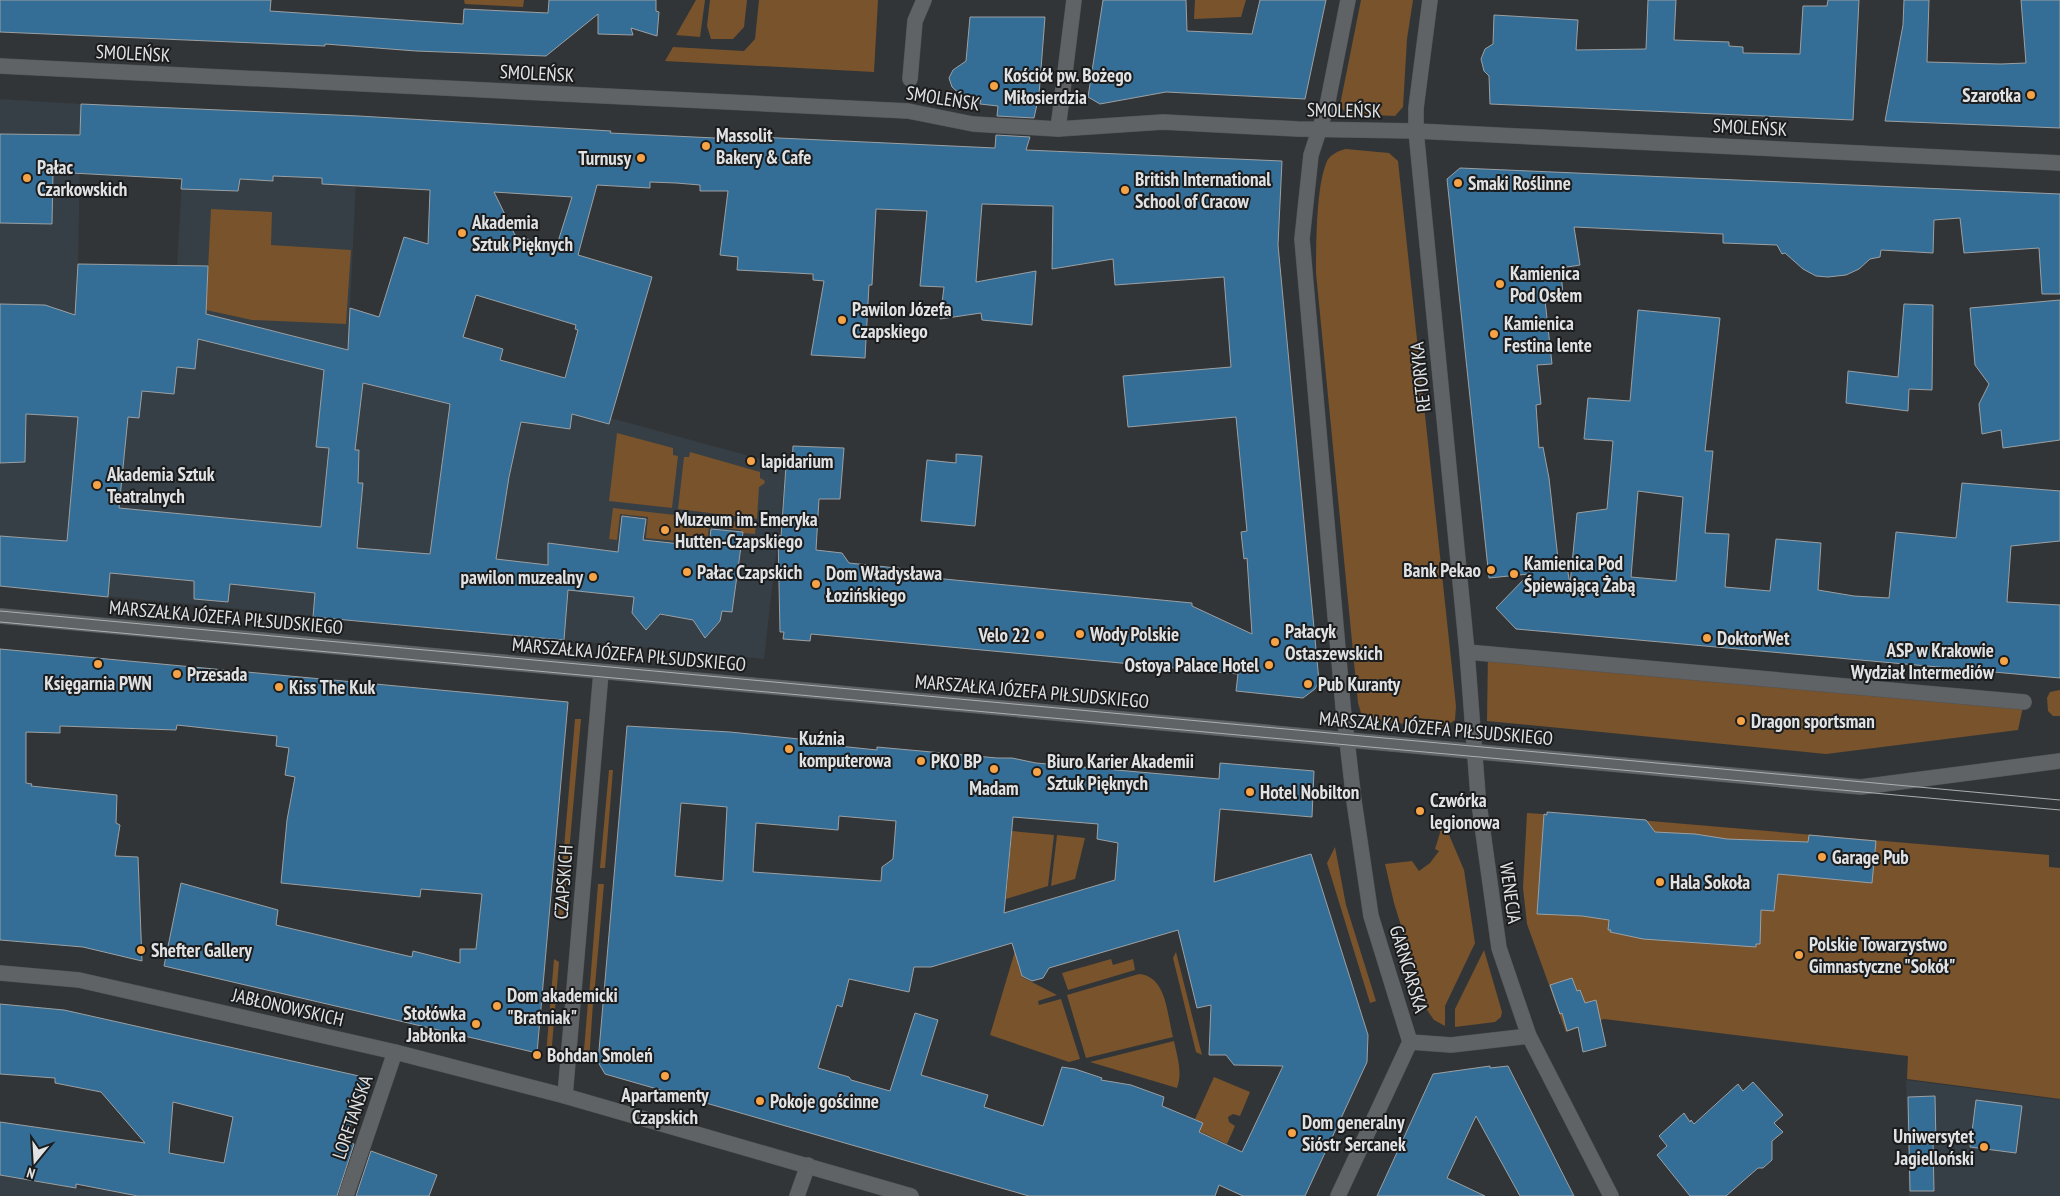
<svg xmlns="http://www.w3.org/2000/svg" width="2060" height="1196" font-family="'PT Sans Narrow',sans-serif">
  <rect width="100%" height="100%" fill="#323537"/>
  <g fill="#363f45">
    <path d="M0 99 81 104 78 264 175 303 186 108 359 116 348 351 567 406 786 466 764 659 0 586Z"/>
    <path d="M1906 1080 2060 1100V1196H1909Z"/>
    <path d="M0 1175 77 1188 104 1190 138 1196H0Z"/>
  </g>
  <g fill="#78532c">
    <path d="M464 0H524L523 7 465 4Z"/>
    <path d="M696 0H705L700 37 676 35Z"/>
    <path d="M710 0H747L744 27 733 39H711L707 26Z"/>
    <path d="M759 0H878L874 72 665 61 673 47 744 51 755 39Z"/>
    <path d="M1195 0H1246L1241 17 1194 19Z"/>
    <path d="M1361 0H1413L1407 39 1403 107 1395 116 1350 114 1344 111 1340 105Z"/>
    <path d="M1346 149 1389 153 1398 161 1456 706 1455 720 1443 728 1369 720 1361 713 1358 703 1316 273C1316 245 1316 186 1327 161 1331 154 1338 151 1346 149Z"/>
    <path d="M211 209 272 212 271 245 351 250 346 324 252 320 206 310Z"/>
    <path d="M617 433 673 448V455L678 456 672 508 609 501Z"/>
    <path d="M690 452 760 472V478L764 480 765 483 759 487 757 519 678 509 684 457H689Z"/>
    <path d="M613 508 756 524 755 534 742 533 741 530 709 526 707 544 646 538 648 517 620 514 617 540 609 539Z"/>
    <path d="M1488 653 2024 702 2018 730 1826 754 1487 721Z"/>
    <path d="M2060 690V716H2053L2048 711 2047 698 2050 692Z"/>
    <path d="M575 719H581L563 919 558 918Z"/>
    <path d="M609 770H613L605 868H600Z"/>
    <path d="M1527 813 1650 821 2049 855V867L2060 868V1099L1907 1079 1908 1056 1604 1019 1566 1032 1527 924 1523 888Z"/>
    <path d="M1439 821 1447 822V830L1464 870 1475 943 1445 1006V1026L1434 1020 1427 1010 1394 903 1385 864 1412 861 1419 871 1430 863 1439 851 1435 849 1440 833Z"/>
    <path d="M1012 831 1054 835 1048 886 1006 899Z"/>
    <path d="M1057 835 1085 838 1075 879 1051 886Z"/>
    <path d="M1335 847 1346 905 1376 1001 1370 1003 1327 863Z"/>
    <path d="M598 884H604L594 997 589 996Z"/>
    <path d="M1018 941 1023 954 1018 965 1022 977 1057 995 1038 1001 1039 1005 1061 999 1080 1059 1069 1062 990 1035Z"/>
    <path d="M1484 950 1502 1012 1501 1017 1495 1022 1455 1027V1009Z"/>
    <path d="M1176 952 1202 1055 1196 1052 1173 958Z"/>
    <path d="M554 959 559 962 551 1057 546 1055Z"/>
    <path d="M1111 959 1113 965 1133 959 1135 970 1068 990 1062 973Z"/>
    <path d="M1139 974C1167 976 1167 1015 1173 1037L1086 1058 1067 995Z"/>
    <path d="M588 1002 593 1003 589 1062H583Z"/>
    <path d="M1174 1041C1177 1056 1183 1073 1177 1088L1090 1062Z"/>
    <path d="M1214 1077 1250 1092 1240 1116 1233 1114 1228 1117 1229 1122 1235 1126 1227 1144 1199 1131 1203 1123 1195 1119Z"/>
  </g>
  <g fill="#346e97" stroke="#9ca0a2" fill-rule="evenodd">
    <path d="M0 0H271L270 11 463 24 464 9 548 13 549 0H656V11L659 12 657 36 631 28 633 35 598 34V14L546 56 416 51 325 44V46L0 32Z"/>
    <path d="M1103 0H1186L1187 31 1252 34 1260 0H1326L1305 99 1166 92 1100 104 1088 97Z"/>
    <path d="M1648 0H1676L1674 40 1729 42V46L1743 47V53L1800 54 1803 6H1827L1828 0H1859L1853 120 1490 104 1489 76 1484 71 1481 59 1485 49 1493 44 1494 15 1578 20 1576 50 1646 49Z"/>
    <path d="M1904 0H1929L1927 62 2001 64 2026 63 2021 0H2060V128L1885 121 1903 25Z"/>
    <path d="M970 17H1045L1039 95 1034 118 997 116 998 106 980 104 981 98 961 95 952 87 949 78 953 70 966 61Z"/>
    <path d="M81 104 359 116 611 131 610 133 757 140V137L995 148 996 135 1030 137 1026 150 1282 161 1278 245 1319 681 1315 689 1303 698 1236 691 1238 674 811 634 810 641 783 639 784 632H780L778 535 781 536 786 466 792 468 793 446 844 448 840 499H819L816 550 842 553 849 563 934 572V578L1192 603V606L1252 634 1247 558 1244 559 1241 532 1247 531 1236 417 1128 427 1123 376 1231 367 1224 277 1115 285 1113 259 1052 269 1053 206 982 204 976 282 1036 271 1032 325 982 320 981 313 940 319 944 287 920 286 927 211 876 209 872 285H869L865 358 811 355 824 281 813 280V274L737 270 738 257 720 255 728 191H700V185L676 183 650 182V188L597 185 578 255 652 277 609 424 572 414 570 429 521 422 509 477 496 559 548 565V543L618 552 622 516 646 519 643 540 709 547 711 529 743 532 732 612 722 611 720 621 705 638 693 620 660 614 646 630 632 613 634 597 568 590 564 640 313 617 315 593 230 584 228 602 194 599V581L110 573 108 597 0 586V536L67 541 78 417 26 414 25 462 0 463V304L45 305 75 315 78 264 208 266 206 314 348 350 350 308 379 317 404 237 428 244 430 190 322 184V178L273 176V181L240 179 238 191 181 189 182 179 53 172 52 224 0 223V134L80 135ZM494 192 572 197 556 248 515 235ZM476 295 576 325 575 329 578 330 565 378 500 360 503 349 463 337ZM198 339 324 370 316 447 329 448 321 527 119 508 128 417 139 418 142 391 174 394 177 367 195 369ZM363 383 450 404 430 554 357 548 363 483H358L359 450H355Z"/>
    <path d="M1460 168 2060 194V294H2042L2039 248 1964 253 1960 218 1934 220 1933 253 1881 250 1880 257 1870 259 1859 269 1846 275 1828 277 1816 276 1803 269 1785 253 1782 254 1777 245 1723 243V234L1574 227 1580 265 1561 268 1563 298 1545 300 1552 364 1537 365 1541 404 1536 405 1539 448 1543 447 1549 478 1559 568 1567 567 1570 584 1577 513 1607 509 1613 441 1584 439 1588 398 1630 401 1638 310 1720 318 1705 451H1713L1705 533 1729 534 1725 587 1770 591 1776 539 1821 543 1818 590 1854 596 1889 598 1896 532 1956 538 1962 483 2060 491V541L2011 546 2007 602 2060 605V678L1516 629 1496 608 1529 574 1489 578 1447 179ZM1638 491 1683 497 1676 581 1631 577Z"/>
    <path d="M2060 300V440L2003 448 2001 430 1982 434 1979 404 1989 384 1975 365 1970 308Z"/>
    <path d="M1904 304 1933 305 1932 390 1909 389 1908 411 1846 403 1848 371 1898 377Z"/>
    <path d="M956 454 982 456 975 526 921 521 927 460 956 463Z"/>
    <path d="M0 649 568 702 537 1053 164 966 181 883 278 910 276 925 412 957 413 951 460 963V949H476L482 894 421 889 420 897 281 883 287 820 295 777 285 775 289 748 276 746 277 736 177 725 176 730 60 726V733L26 732V783L32 784 31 786 117 795 116 823 120 825 115 856 138 857 142 961 83 947 0 940Z"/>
    <path d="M627 726 730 732 829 742V745L877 750V747L997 758H1012L1036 763 1219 779 1220 763 1314 771 1312 817 1220 809 1214 882 1311 854 1368 1035 1367 1062 1305 1196H1243L1219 1185 1215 1196H1029L605 1074 598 1062ZM681 803 727 807 723 881 675 876ZM839 816 896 821 893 859 882 867 881 881 753 872 756 823 838 830ZM1013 817 1098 824 1097 839 1118 843 1115 880 1004 913ZM1178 930 1197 1008 1211 1005 1209 1055H1226L1234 1065 1283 1066 1242 1152 1199 1132 1203 1123 1162 1106 1164 1097 1131 1085 1101 1080 1102 1078 1075 1069 1062 1067 1043 1126 984 1107 988 1095 921 1075 938 1020 915 1013 890 1091 851 1080 849 1077 818 1068 837 1005 842 1007 849 979 909 992 914 967H931L1012 943 1022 976 1032 981 1043 978 1049 968Z"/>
    <path d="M1547 812 1646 820 1655 832 1695 834 1727 839 1808 842 1809 835 1876 841 1872 883 1778 874 1774 911 1761 910 1760 944H1756V947L1643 939 1610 932 1611 930H1608L1609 920 1582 916 1537 914 1544 814 1547 815Z"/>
    <path d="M1572 978 1577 991 1580 990 1585 1003 1596 1000 1606 1046 1583 1052 1578 1027 1567 1031 1562 1013 1560 1014 1550 985Z"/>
    <path d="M0 1004 64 1010 359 1076 365 1086 345 1141 354 1144 337 1196H138L76 1184V1188L0 1175V1122L145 1143 101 1092 55 1083V1078L0 1074ZM173 1102 233 1117 224 1163 169 1153Z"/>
    <path d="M1490 1066V1068L1508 1066 1574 1196H1520L1476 1116 1447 1178 1485 1196H1377L1433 1074Z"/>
    <path d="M1753 1082 1783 1115 1774 1123 1783 1132 1772 1141V1160L1763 1168H1758L1726 1196H1690L1657 1155 1667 1146 1659 1136 1684 1113 1690 1122 1691 1120 1694 1124 1738 1084 1743 1091Z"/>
    <path d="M1935 1096 1936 1142H1933L1934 1191H1910L1908 1097Z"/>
    <path d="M1976 1100 2022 1106 2016 1153 1970 1147Z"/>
    <path d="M371 1151 437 1175 429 1196H356Z"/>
  </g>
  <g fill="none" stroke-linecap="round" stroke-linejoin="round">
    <defs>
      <g id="minor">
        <path d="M1430 0 1416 108V131L1467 652 1478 796 1499 948 1529 1036 1611 1196"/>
        <path d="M0 66 908 111 973 124 1058 129 1163 122 1298 129 1416 131 2060 163"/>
        <path d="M910 79 915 21 924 0"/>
        <path d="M1058 129 1074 0"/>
        <path d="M0 616 1861 787 2060 761"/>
        <path d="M1467 652 2024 702"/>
        <path d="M0 973 79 980 395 1052 565 1096 911 1196"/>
        <path d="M1410 1042 1451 1045 1529 1036"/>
        <path d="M565 1096 601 672"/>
        <path d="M346 1196 395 1052"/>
        <path d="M797 1196 808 1165"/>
        <path d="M1338 1196 1410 1042 1371 916 1354 801 1343 706 1302 239 1311 155 1327 106 1348 0"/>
      </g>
    </defs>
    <use href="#minor" stroke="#515456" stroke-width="16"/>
    <use href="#minor" stroke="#606365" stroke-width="15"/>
    <g stroke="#acaeb0" stroke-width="1">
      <path d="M0 611 2060 800"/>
      <path d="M0 622 2060 810"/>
    </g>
  </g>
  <g fill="#f5a346" stroke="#1b1c1d" stroke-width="2">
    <circle cx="994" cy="86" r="5"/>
    <circle cx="2031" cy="95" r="5"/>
    <circle cx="706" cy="146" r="5"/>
    <circle cx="641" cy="158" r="5"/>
    <circle cx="27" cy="178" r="5"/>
    <circle cx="1458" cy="183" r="5"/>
    <circle cx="1125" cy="190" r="5"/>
    <circle cx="462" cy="233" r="5"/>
    <circle cx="1500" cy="284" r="5"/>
    <circle cx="842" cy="320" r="5"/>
    <circle cx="1494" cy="334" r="5"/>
    <circle cx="751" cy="461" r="5"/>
    <circle cx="97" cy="485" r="5"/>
    <circle cx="665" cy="530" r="5"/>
    <circle cx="1491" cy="570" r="5"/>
    <circle cx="687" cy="572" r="5"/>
    <circle cx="1514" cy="574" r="5"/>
    <circle cx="593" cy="577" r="5"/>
    <circle cx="816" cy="584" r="5"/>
    <circle cx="1080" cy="634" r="5"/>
    <circle cx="1040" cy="635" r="5"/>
    <circle cx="1707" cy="638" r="5"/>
    <circle cx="1275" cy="642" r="5"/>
    <circle cx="2004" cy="661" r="5"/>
    <circle cx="98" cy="664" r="5"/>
    <circle cx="1269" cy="665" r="5"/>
    <circle cx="177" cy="674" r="5"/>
    <circle cx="1308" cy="684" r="5"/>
    <circle cx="279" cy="687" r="5"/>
    <circle cx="1741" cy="721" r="5"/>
    <circle cx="789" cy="749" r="5"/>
    <circle cx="921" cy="761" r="5"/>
    <circle cx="994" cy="769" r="5"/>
    <circle cx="1037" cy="772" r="5"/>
    <circle cx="1250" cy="792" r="5"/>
    <circle cx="1420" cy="811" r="5"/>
    <circle cx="1822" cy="857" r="5"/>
    <circle cx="1660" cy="882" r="5"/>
    <circle cx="141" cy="950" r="5"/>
    <circle cx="1799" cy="955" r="5"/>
    <circle cx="497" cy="1006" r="5"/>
    <circle cx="476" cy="1024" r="5"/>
    <circle cx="537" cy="1055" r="5"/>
    <circle cx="665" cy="1076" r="5"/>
    <circle cx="760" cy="1101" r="5"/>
    <circle cx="1292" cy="1133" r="5"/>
    <circle cx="1984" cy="1147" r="5"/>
  </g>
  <g text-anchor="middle" stroke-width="4" stroke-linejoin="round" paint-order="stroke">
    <g font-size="19" fill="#e0e2e4" stroke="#1b1c1d">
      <text transform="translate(133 53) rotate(3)" y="7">SMOLEŃSK</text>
      <text transform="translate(537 73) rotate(3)" y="7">SMOLEŃSK</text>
      <text transform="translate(943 98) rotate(9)" y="7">SMOLEŃSK</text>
      <text transform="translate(1344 110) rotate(1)" y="7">SMOLEŃSK</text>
      <text transform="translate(1750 127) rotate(3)" y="7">SMOLEŃSK</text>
      <text transform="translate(1420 377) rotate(-96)" y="7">RETORYKA</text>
      <text transform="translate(226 617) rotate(5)" y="7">MARSZAŁKA JÓZEFA PIŁSUDSKIEGO</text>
      <text transform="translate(629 654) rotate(5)" y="7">MARSZAŁKA JÓZEFA PIŁSUDSKIEGO</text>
      <text transform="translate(1032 691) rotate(5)" y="7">MARSZAŁKA JÓZEFA PIŁSUDSKIEGO</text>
      <text transform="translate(1436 728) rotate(5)" y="7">MARSZAŁKA JÓZEFA PIŁSUDSKIEGO</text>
      <text transform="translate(563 882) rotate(-86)" y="7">CZAPSKICH</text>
      <text transform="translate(1511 893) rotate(82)" y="7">WENECJA</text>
      <text transform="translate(1409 969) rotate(73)" y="7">GARNCARSKA</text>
      <text transform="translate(288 1007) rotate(13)" y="7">JABŁONOWSKICH</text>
      <text transform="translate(352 1117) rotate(-71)" y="7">LORETAŃSKA</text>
    </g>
    <g font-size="19" font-weight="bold" fill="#e0e2e4" stroke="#1b1c1d" text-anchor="start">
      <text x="1004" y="82">Kościół pw. Bożego<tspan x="1004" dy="22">Miłosierdzia</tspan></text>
      <text x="2021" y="102" text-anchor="end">Szarotka</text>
      <text x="716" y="142">Massolit<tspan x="716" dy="22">Bakery &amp; Cafe</tspan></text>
      <text x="631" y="165" text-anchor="end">Turnusy</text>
      <text x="37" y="174">Pałac<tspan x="37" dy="22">Czarkowskich</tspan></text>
      <text x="1135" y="186">British International<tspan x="1135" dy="22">School of Cracow</tspan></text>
      <text x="1468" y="190">Smaki Roślinne</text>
      <text x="472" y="229">Akademia<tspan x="472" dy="22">Sztuk Pięknych</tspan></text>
      <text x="1510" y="280">Kamienica<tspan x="1510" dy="22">Pod Osłem</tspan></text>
      <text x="852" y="316">Pawilon Józefa<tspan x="852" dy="22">Czapskiego</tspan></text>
      <text x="1504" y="330">Kamienica<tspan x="1504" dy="22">Festina lente</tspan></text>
      <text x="761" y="468">lapidarium</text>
      <text x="107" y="481">Akademia Sztuk<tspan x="107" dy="22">Teatralnych</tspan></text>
      <text x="675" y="526">Muzeum im. Emeryka<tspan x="675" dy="22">Hutten-Czapskiego</tspan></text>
      <text x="1524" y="570">Kamienica Pod<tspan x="1524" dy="22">Śpiewającą Żabą</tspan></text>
      <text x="1481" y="577" text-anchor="end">Bank Pekao</text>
      <text x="697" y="579">Pałac Czapskich</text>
      <text x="826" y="580">Dom Władysława<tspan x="826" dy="22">Łozińskiego</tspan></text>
      <text x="583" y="584" text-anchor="end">pawilon muzealny</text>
      <text x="1285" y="638">Pałacyk<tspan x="1285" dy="22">Ostaszewskich</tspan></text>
      <text x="1090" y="641">Wody Polskie</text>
      <text x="1030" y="642" text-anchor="end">Velo 22</text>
      <text x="1717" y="645">DoktorWet</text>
      <text x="1994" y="657" text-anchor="end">ASP w Krakowie<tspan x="1994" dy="22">Wydział Intermediów</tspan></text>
      <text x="1259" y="672" text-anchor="end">Ostoya Palace Hotel</text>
      <text x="187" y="681">Przesada</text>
      <text x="98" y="690" text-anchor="middle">Księgarnia PWN</text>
      <text x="1318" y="691">Pub Kuranty</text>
      <text x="289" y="694">Kiss The Kuk</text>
      <text x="1751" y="728">Dragon sportsman</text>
      <text x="799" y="745">Kuźnia<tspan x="799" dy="22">komputerowa</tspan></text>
      <text x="931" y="768">PKO BP</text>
      <text x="1047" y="768">Biuro Karier Akademii<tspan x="1047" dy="22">Sztuk Pięknych</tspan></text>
      <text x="994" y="795" text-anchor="middle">Madam</text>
      <text x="1260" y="799">Hotel Nobilton</text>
      <text x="1430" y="807">Czwórka<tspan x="1430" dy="22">legionowa</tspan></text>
      <text x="1832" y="864">Garage Pub</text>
      <text x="1670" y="889">Hala Sokoła</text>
      <text x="1809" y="951">Polskie Towarzystwo<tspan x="1809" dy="22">Gimnastyczne "Sokół"</tspan></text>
      <text x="151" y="957">Shefter Gallery</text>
      <text x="507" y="1002">Dom akademicki<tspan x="507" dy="22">"Bratniak"</tspan></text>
      <text x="466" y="1020" text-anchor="end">Stołówka<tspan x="466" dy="22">Jabłonka</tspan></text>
      <text x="547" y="1062">Bohdan Smoleń</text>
      <text x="665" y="1102" text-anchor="middle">Apartamenty<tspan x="665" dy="22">Czapskich</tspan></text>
      <text x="770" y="1108">Pokoje gościnne</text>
      <text x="1302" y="1129">Dom generalny<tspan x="1302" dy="22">Sióstr Sercanek</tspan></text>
      <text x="1974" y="1143" text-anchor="end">Uniwersytet<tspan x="1974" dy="22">Jagielloński</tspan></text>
    </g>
  </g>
  <g transform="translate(35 1161) rotate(198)" stroke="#1b1c1d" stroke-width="4" paint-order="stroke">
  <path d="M0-4L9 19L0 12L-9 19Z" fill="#e0e2e4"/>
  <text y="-8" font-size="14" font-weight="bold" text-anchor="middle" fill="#e0e2e4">N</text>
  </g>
</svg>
